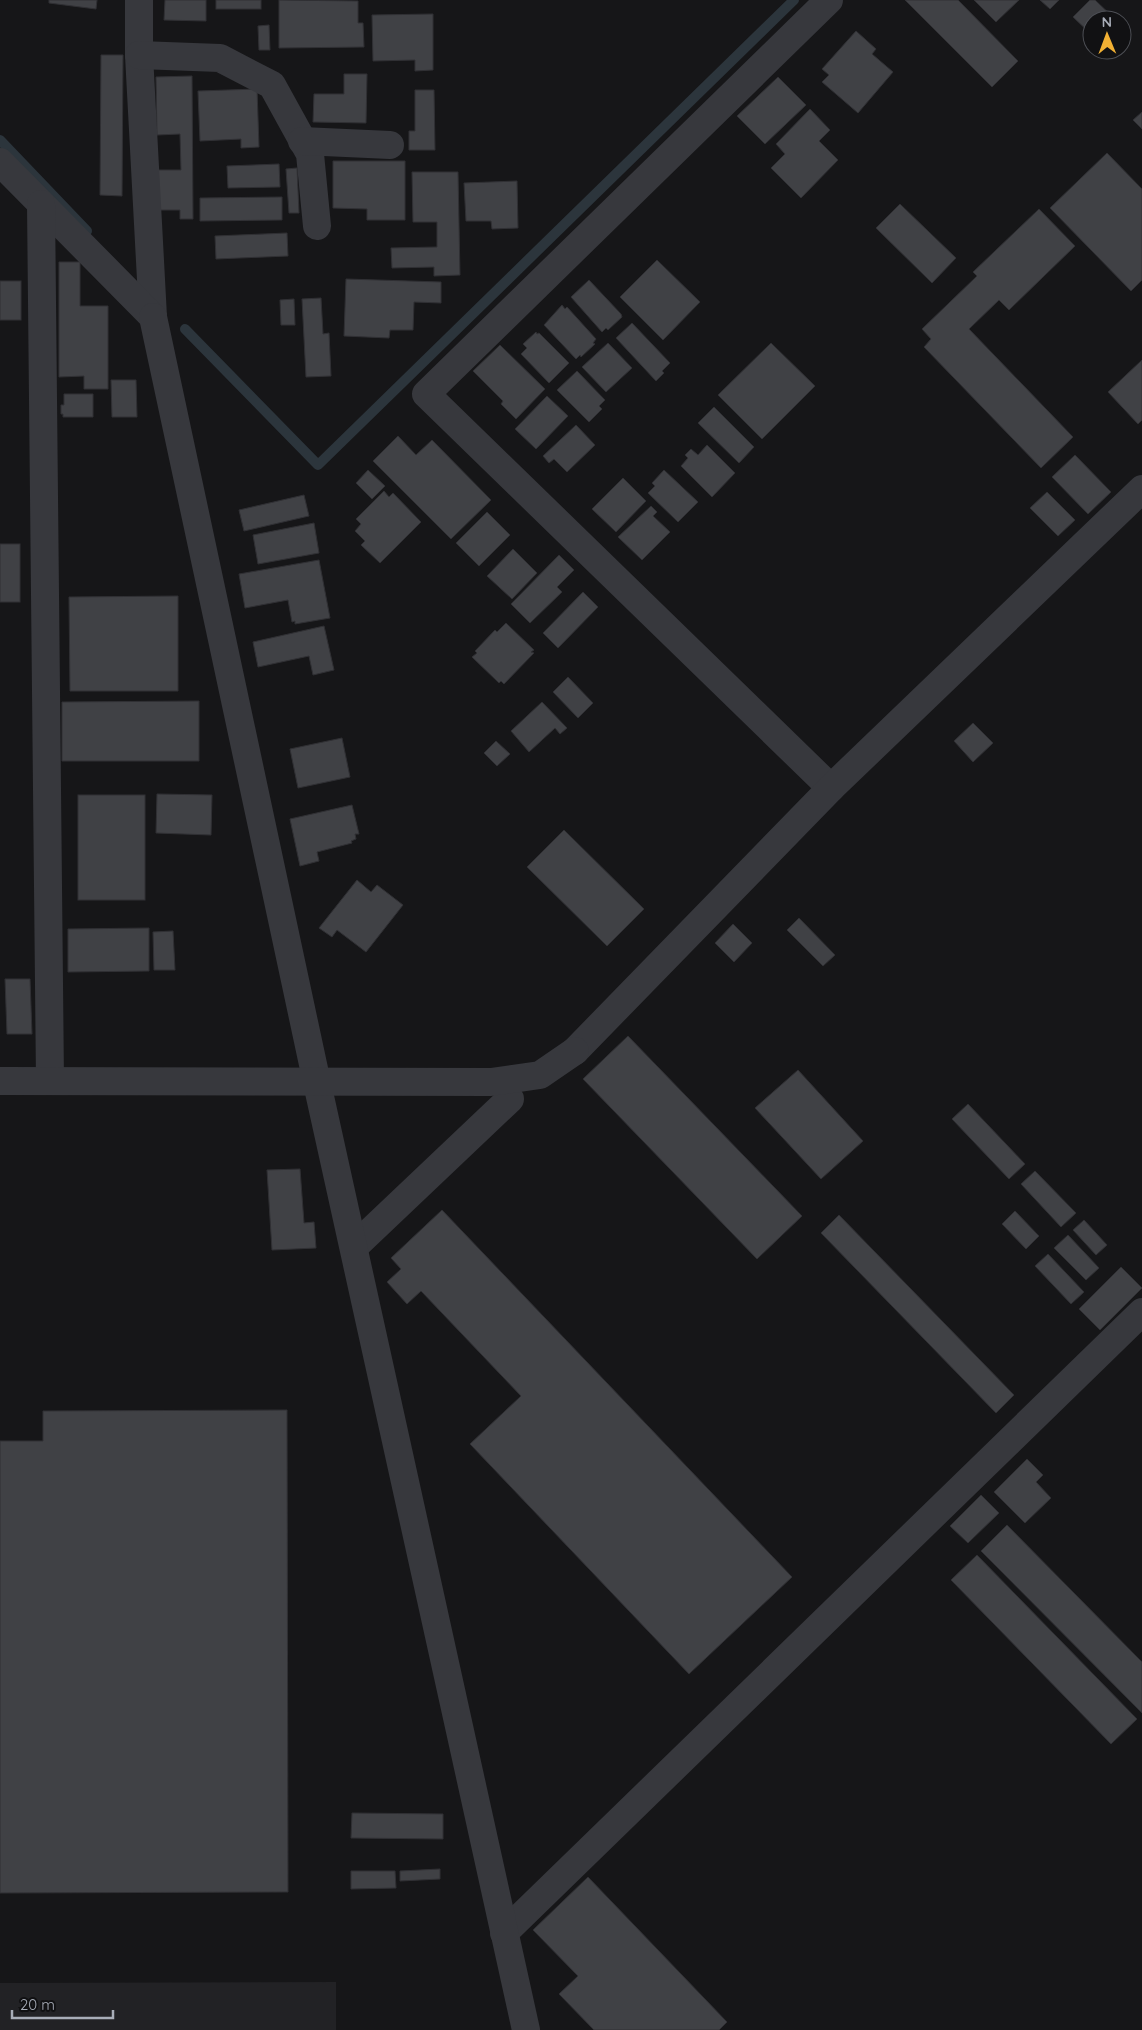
<svg xmlns="http://www.w3.org/2000/svg" width="1142" height="2030" font-family="Quicksand,sans-serif">
  <rect width="100%" height="100%" fill="#161618"/>
  <path fill="#222225" d="M336 1982V2030H0V1983Z"/>
  <g fill="none" stroke-linecap="round" stroke-linejoin="round">
    <g stroke="#2c353c" stroke-width="10">
      <path d="M0 140 87 231"/>
      <path d="M185 329 318 465 794 0"/>
    </g>
  </g>
  <g fill="#404145" stroke="#303034">
    <path d="M49 0H97L96 9 49 3Z"/>
    <path d="M165 0H206V21L164 20Z"/>
    <rect x="216" y="0" width="45" height="9"/>
    <path d="M279 0 358 1V23H363L364 47 279 48Z"/>
    <path d="M905 0H958L1018 61 992 87Z"/>
    <path d="M974 0H1019L996 22Z"/>
    <path d="M1040 0H1059L1050 9Z"/>
    <path d="M1090 0H1095L1116 20H1092V35L1073 17Z"/>
    <path d="M433 14V70L415 71V60L373 61 372 15Z"/>
    <path d="M269 25 270 50H259L258 26Z"/>
    <path d="M1122 26 1128 32 1122 37Z"/>
    <path d="M856 31 876 49 872 54 893 72 858 113 822 82 829 75 822 69Z"/>
    <path d="M101 55H123L122 196 100 195Z"/>
    <path d="M344 74H367L366 123 313 122 314 94H344Z"/>
    <path d="M192 76 193 219H180V210H159L158 170H181L180 134 157 135 156 77Z"/>
    <path d="M778 77 806 105 765 144 737 116Z"/>
    <path d="M257 89 259 147 241 148V139L200 141 198 91Z"/>
    <path d="M415 90H434L435 150H409V131H415Z"/>
    <path d="M810 109 830 130 819 141 838 160 801 198 771 168 785 154 776 144Z"/>
    <path d="M1142 112V129L1133 120Z"/>
    <path d="M1107 153 1142 189V280L1131 291 1050 208Z"/>
    <path d="M333 161H405V220H367V209L333 208Z"/>
    <path d="M279 164 280 187 228 188 227 166Z"/>
    <path d="M297 168 299 213H289L286 169Z"/>
    <path d="M412 172H458L460 275 434 276V267L392 268 391 248 437 247V222H413Z"/>
    <path d="M517 181 518 228 492 229 491 221H466L464 183Z"/>
    <path d="M282 197V220L200 221V198Z"/>
    <path d="M900 204 956 258 932 283 876 228Z"/>
    <path d="M1039 209 1075 246 1009 310 999 300 969 329 1073 437 1041 468 924 347 931 339 922 329 977 276 973 272Z"/>
    <path d="M287 233 288 256 216 259 215 236Z"/>
    <path d="M657 260 700 302 663 340 620 297Z"/>
    <path d="M59 262H80V306H108V389H84V376L59 377Z"/>
    <path d="M346 279 441 282V303L414 302 413 330H390L389 338 344 336Z"/>
    <path d="M589 280 621 314 622 317 608 330 606 328 602 332 571 297Z"/>
    <rect x="0" y="281" width="21" height="39"/>
    <path d="M321 298 323 334 329 333 331 376 306 377 302 299Z"/>
    <path d="M294 299 295 325H281L280 300Z"/>
    <path d="M562 305 565 309 567 307 596 339 593 343 595 344 581 357 580 355 576 359 544 325Z"/>
    <path d="M632 323 670 363 662 371 664 373 656 381 616 338Z"/>
    <path d="M536 332 537 334 539 333 569 363 549 383 521 354 527 348 523 344Z"/>
    <path d="M608 343 632 368 606 392 582 367Z"/>
    <path d="M771 343 815 386 762 439 718 395Z"/>
    <path d="M500 345 545 389 516 419 501 404 503 401 473 371Z"/>
    <path d="M1142 360V420L1138 424 1108 392Z"/>
    <path d="M577 371 605 400 599 406 602 409 589 422 557 390Z"/>
    <path d="M111 380H136L137 417H112Z"/>
    <path d="M64 394H93V417H63V414H61V405H64Z"/>
    <path d="M547 396 568 416 536 449 515 429Z"/>
    <path d="M714 407 754 447 739 463 698 423Z"/>
    <path d="M576 425 595 445 567 472 554 459 549 463 543 456Z"/>
    <path d="M398 436 416 455 432 440 491 500 451 539 373 461Z"/>
    <path d="M707 445 735 473 712 497 681 466 688 458 685 455 691 449 698 455Z"/>
    <path d="M1075 455 1111 492 1088 514 1052 477Z"/>
    <path d="M368 470 385 486 372 499 356 483Z"/>
    <path d="M664 470 698 502 678 522 648 493 655 486 652 483Z"/>
    <path d="M623 478 646 501 616 532 592 509Z"/>
    <path d="M384 491 389 497 393 493 421 522 380 563 361 545 365 541 355 531 361 524 356 519Z"/>
    <path d="M1047 492 1075 520 1058 536 1030 508Z"/>
    <path d="M304 495 309 516 244 531 239 510Z"/>
    <path d="M651 506 657 512 653 516 670 532 642 560 618 537Z"/>
    <path d="M487 512 510 535 479 566 456 543Z"/>
    <path d="M314 523 319 553 258 564 253 535Z"/>
    <rect x="0" y="544" width="20" height="58"/>
    <path d="M513 549 537 573 512 599 487 576Z"/>
    <path d="M559 555 574 570 557 587 562 592 530 623 511 604Z"/>
    <path d="M319 560 330 618 295 624V621L292 622 288 600 245 608 239 574Z"/>
    <path d="M583 592 598 607 558 648 543 633Z"/>
    <path d="M178 596V691H70L69 597Z"/>
    <path d="M506 623 534 650 531 652 534 653 504 684 501 681 499 683 472 657 477 653 475 651 495 630 497 632Z"/>
    <path d="M324 626 334 670 313 675 309 656 258 667 253 642Z"/>
    <path d="M568 677 593 703 578 718 553 692Z"/>
    <path d="M199 701V761H62V702Z"/>
    <path d="M542 702 567 728 560 734 555 728 529 752 511 731Z"/>
    <path d="M973 723 993 743 973 762 954 741Z"/>
    <path d="M342 738 350 777 298 788 290 749Z"/>
    <path d="M496 741 510 754 497 766 484 753Z"/>
    <path d="M157 794 212 795 211 835 156 833Z"/>
    <rect x="78" y="795" width="67" height="105"/>
    <path d="M352 805 359 834H355L356 839 351 841 352 843 317 852 319 861 300 866 290 819Z"/>
    <path d="M564 830 644 909 607 946 527 867Z"/>
    <path d="M357 880 371 892 377 885 403 905 366 952 337 930 332 937 319 928Z"/>
    <path d="M799 918 835 955 823 966 787 930Z"/>
    <path d="M733 924 752 943 734 962 715 943Z"/>
    <path d="M149 928V971L68 972V929Z"/>
    <path d="M173 931 175 970H154L153 932Z"/>
    <path d="M5 979H30L32 1034H7Z"/>
    <path d="M628 1036 802 1216 757 1259 583 1079Z"/>
    <path d="M798 1070 863 1141 821 1179 755 1108Z"/>
    <path d="M968 1104 1025 1164 1009 1179 952 1119Z"/>
    <path d="M300 1169 304 1223 314 1222 316 1248 272 1250 267 1170Z"/>
    <path d="M1035 1171 1076 1213 1061 1227 1021 1184Z"/>
    <path d="M442 1210 792 1577 689 1674 470 1444 521 1396 421 1291 407 1304 387 1282 401 1269 391 1258Z"/>
    <path d="M1015 1211 1039 1236 1026 1249 1002 1224Z"/>
    <path d="M839 1215 1014 1395 996 1413 821 1233Z"/>
    <path d="M1084 1220 1107 1245 1096 1255 1073 1230Z"/>
    <path d="M1068 1235 1099 1268 1086 1280 1054 1248Z"/>
    <path d="M1048 1254 1084 1292 1071 1304 1035 1266Z"/>
    <path d="M1121 1267 1142 1288 1100 1330 1079 1309Z"/>
    <path d="M287 1410 288 1892 0 1893V1441H43V1411Z"/>
    <path d="M1027 1459 1043 1475 1036 1482 1051 1498 1025 1523 994 1492Z"/>
    <path d="M981 1495 999 1513 968 1543 950 1526Z"/>
    <path d="M1007 1525 1142 1662V1713L981 1551Z"/>
    <path d="M977 1555 1137 1719 1111 1744 951 1580Z"/>
    <path d="M352 1813 443 1814V1839L351 1838Z"/>
    <path d="M440 1869V1879L400 1881V1871Z"/>
    <path d="M351 1871H395L396 1888 351 1889Z"/>
    <path d="M588 1877 727 2022 719 2030H594L559 1994 578 1976 533 1930Z"/>
  </g>
  <g fill="none" stroke-linecap="round" stroke-linejoin="round">
    <g stroke="#37383d" stroke-width="28">
      <path d="M139 0V55L153 317"/>
      <path d="M829 0 426 394 831 788"/>
      <path d="M139 55 220 58 272 85 310 154 317 226"/>
      <path d="M302 141 390 145"/>
      <path d="M0 162 153 317"/>
      <path d="M41 204 50 1081"/>
      <path d="M575 1051 831 788 1142 489"/>
      <path d="M354 1247 510 1099"/>
      <path d="M504 1933 1142 1312"/>
    </g>
    <g stroke="#37383d" stroke-width="28">
      <path d="M153 317 317 1083 526 2030"/>
      <path d="M0 1081 491 1082 540 1075 575 1051"/>
    </g>
  </g>
  <g transform="translate(1107 35) rotate(359)"><circle r="24" fill="#111113" stroke="#4d4f55"/>
  <path d="M0-4L9 19L0 12L-9 19Z" fill="#f2b134"/>
  <text y="-8" font-size="14" font-weight="bold" text-anchor="middle" fill="#a8adb8">N</text>
  </g>
  <path d="M12 2010v8h101v-8" fill="none" stroke="#a8adb8" stroke-width="2.5"/>
  <text x="20" y="2010" font-size="15" fill="#a8adb8" stroke="#111113" stroke-width="4" paint-order="stroke">20 m</text>
</svg>
